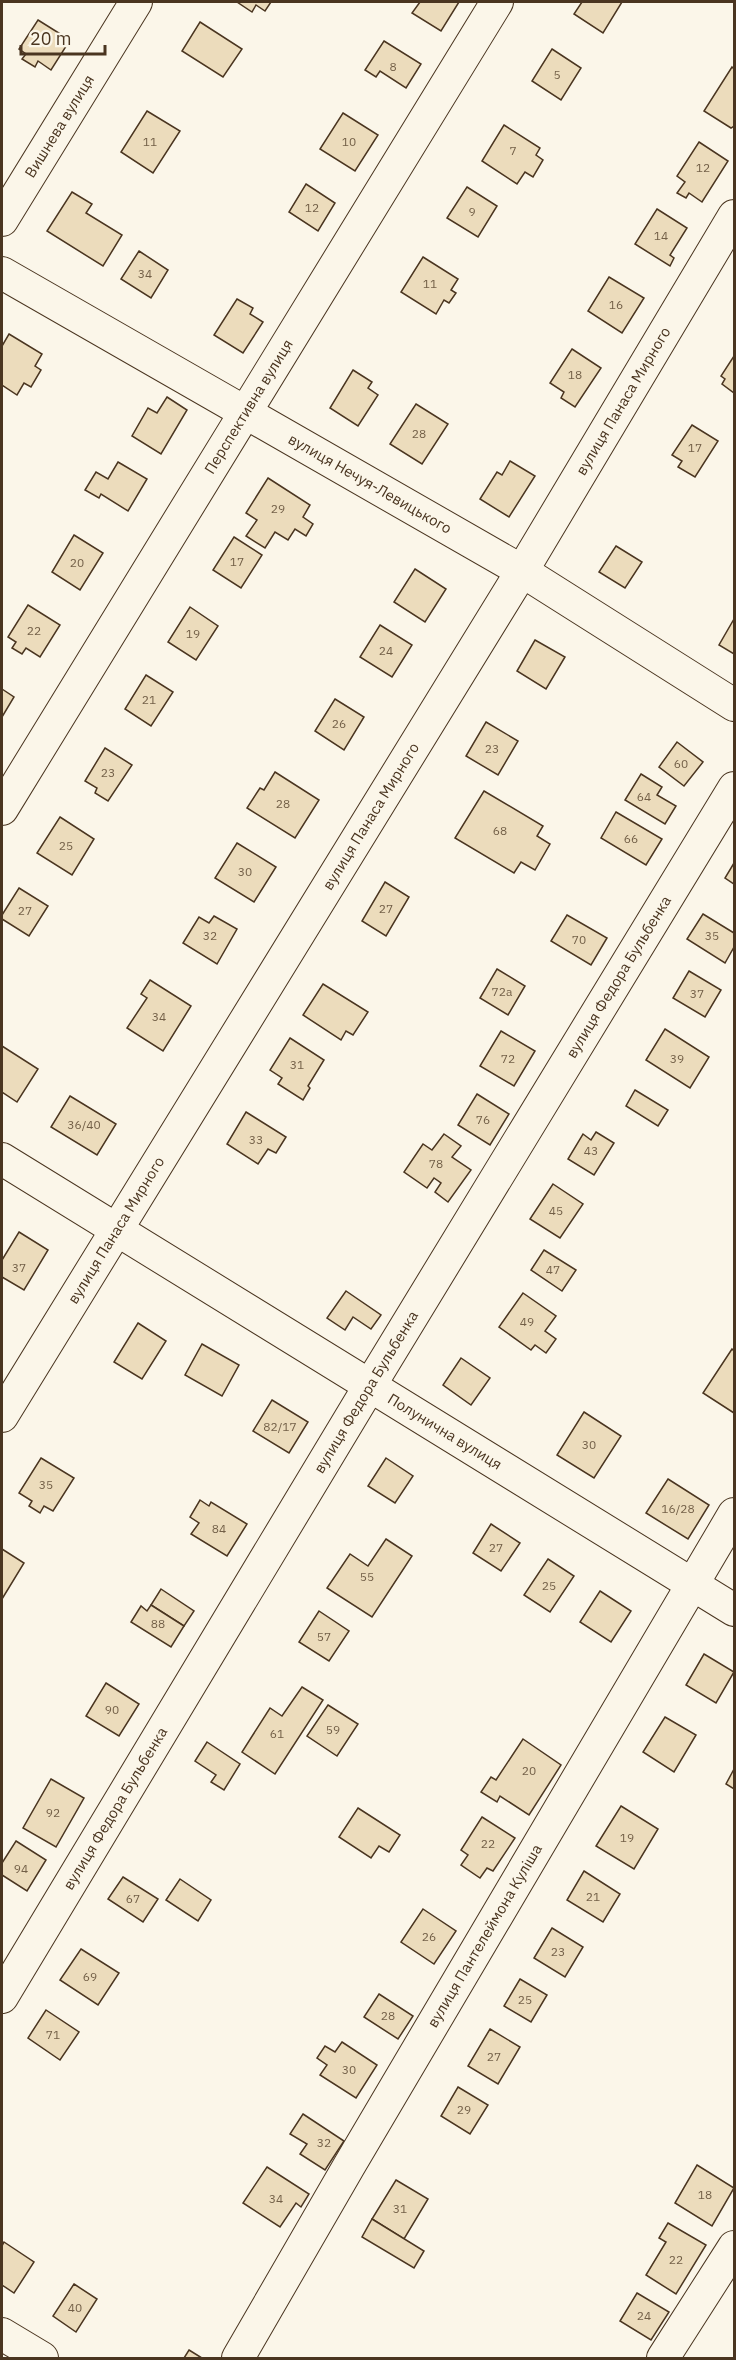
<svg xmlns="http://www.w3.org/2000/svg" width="736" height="2360" font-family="'IBM Plex Sans',sans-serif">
  <rect width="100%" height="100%" fill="#fbf6e9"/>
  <g fill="#ecdcbc" stroke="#4a3520" stroke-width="1.5">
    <path d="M237 2H271L265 11 256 5 252 12Z"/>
    <path d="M420 2H459L441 31 412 13Z"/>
    <path d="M582 2H622L603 33 574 14Z"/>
    <path d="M38 20 70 40 51 70 38 61 35 67 22 59 26 54 19 49Z"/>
    <path d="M200 22 242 49 223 77 182 51Z"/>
    <path d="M384 41 421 64 406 88 380 71 376 77 365 70Z"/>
    <path d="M552 49 581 68 561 100 532 81Z"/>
    <path d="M732 67 734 69V126L731 128 704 111Z"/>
    <path d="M147 111 180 131 153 173 121 152Z"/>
    <path d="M343 113 378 135 355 171 320 149Z"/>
    <path d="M504 125 540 148 536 155 543 160 533 177 525 172 517 184 482 161Z"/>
    <path d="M699 142 728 161 702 202 689 193 686 198 677 193 685 182 677 176Z"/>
    <path d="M306 184 335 203 318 231 289 212Z"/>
    <path d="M467 187 497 206 478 237 447 218Z"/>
    <path d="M72 192 92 204 86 213 122 235 103 266 47 231Z"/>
    <path d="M657 209 687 228 670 255 674 258 670 266 635 244Z"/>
    <path d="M139 251 168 270 151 298 121 279Z"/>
    <path d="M423 257 458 279 451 290 456 293 449 303 444 300 436 314 401 292Z"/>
    <path d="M609 277 644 298 622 333 588 311Z"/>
    <path d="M237 299 253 308 250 314 263 322 243 353 214 335Z"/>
    <path d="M9 334 42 354 35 366 41 370 31 387 24 383 17 395 2 385V346Z"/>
    <path d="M572 349 601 368 575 407 561 398 564 392 550 383Z"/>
    <path d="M734 356V393L722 384 725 379 721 376Z"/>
    <path d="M353 370 372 382 368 388 378 395 358 426 330 408Z"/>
    <path d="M167 397 187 410 161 454 132 436 148 408 157 413Z"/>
    <path d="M416 404 448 424 422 464 390 444Z"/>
    <path d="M692 425 718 441 695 477 678 467 682 461 672 455Z"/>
    <path d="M510 461 535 476 509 517 480 499 497 472 502 475Z"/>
    <path d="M118 462 147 479 128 511 101 494 99 498 85 490 96 472 108 479Z"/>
    <path d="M268 478 310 505 303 517 313 524 306 536 295 529 288 540 275 532 265 548 246 536 257 520 246 513Z"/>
    <path d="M74 535 103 553 80 590 52 572Z"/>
    <path d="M234 537 262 555 241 588 213 570Z"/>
    <path d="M616 546 642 562 625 588 599 572Z"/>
    <path d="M415 569 446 589 425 622 394 602Z"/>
    <path d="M28 605 60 625 40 657 26 648 22 654 12 648 16 642 8 637Z"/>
    <path d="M190 607 218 626 196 660 168 642Z"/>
    <path d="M734 619V654L719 645Z"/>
    <path d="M380 625 412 645 392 677 360 657Z"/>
    <path d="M535 640 565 657 546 689 517 671Z"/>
    <path d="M146 675 173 692 151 726 125 709Z"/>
    <path d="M2 689 14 697 2 717Z"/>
    <path d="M335 699 364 717 344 750 315 731Z"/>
    <path d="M486 722 518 741 498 775 466 756Z"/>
    <path d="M677 742 703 762 684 786 659 767Z"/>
    <path d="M105 748 132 765 108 801 95 793 97 788 85 781Z"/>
    <path d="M275 772 319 800 295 838 247 808 260 788 264 790Z"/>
    <path d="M641 774 662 787 657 795 676 806 665 824 625 800Z"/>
    <path d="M484 791 543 826 537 836 550 844 535 870 521 862 514 873 455 838Z"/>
    <path d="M616 812 662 839 646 865 601 838Z"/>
    <path d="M60 817 94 839 72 875 37 853Z"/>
    <path d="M237 843 276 867 254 902 215 878Z"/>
    <path d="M734 863V884L725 878Z"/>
    <path d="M385 882 409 897 386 936 362 921Z"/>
    <path d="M19 888 48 906 29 936 2 919V915Z"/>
    <path d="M703 914 734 933V947L725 963 687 939Z"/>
    <path d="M567 915 607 938 591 965 551 941Z"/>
    <path d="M214 916 237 929 217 964 183 943 199 917 209 923Z"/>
    <path d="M497 969 525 986 508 1015 480 998Z"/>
    <path d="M689 971 721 990 705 1017 673 998Z"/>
    <path d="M150 980 191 1006 163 1051 127 1028 147 998 141 994Z"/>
    <path d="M323 984 368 1012 353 1035 346 1031 341 1040 303 1015Z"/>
    <path d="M665 1029 709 1057 690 1088 646 1060Z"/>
    <path d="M501 1031 535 1051 514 1086 480 1066Z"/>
    <path d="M290 1038 324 1060 308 1086 310 1088 303 1100 278 1084 282 1078 270 1070Z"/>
    <path d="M2 1046 38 1069 17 1102 2 1092Z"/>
    <path d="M635 1090 668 1110 658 1126 626 1106Z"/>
    <path d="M477 1094 509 1114 490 1145 458 1125Z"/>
    <path d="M70 1096 116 1124 97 1155 51 1127Z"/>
    <path d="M246 1112 286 1137 276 1153 268 1149 258 1164 227 1144Z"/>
    <path d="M596 1132 614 1143 594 1175 568 1159 583 1134 591 1140Z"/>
    <path d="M444 1134 461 1146 452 1157 471 1170 448 1202 435 1192 441 1183 434 1178 427 1188 404 1172 423 1144 432 1150Z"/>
    <path d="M553 1184 583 1204 560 1238 530 1219Z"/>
    <path d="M19 1232 48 1250 24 1290 2 1277V1260Z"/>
    <path d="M544 1250 576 1270 562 1291 531 1270Z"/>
    <path d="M346 1291 381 1315 371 1329 353 1317 345 1330 327 1318Z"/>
    <path d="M523 1293 556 1316 545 1331 556 1339 546 1353 535 1345 531 1350 499 1327Z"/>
    <path d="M138 1323 166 1341 142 1379 114 1362Z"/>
    <path d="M202 1344 239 1365 222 1396 185 1375Z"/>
    <path d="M732 1349 734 1351V1413L703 1393Z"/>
    <path d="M461 1358 490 1378 471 1405 443 1385Z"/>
    <path d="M272 1400 308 1422 289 1453 253 1431Z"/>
    <path d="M584 1412 621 1436 594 1478 557 1455Z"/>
    <path d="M41 1458 74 1478 53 1511 44 1506 40 1513 29 1506 32 1501 19 1493Z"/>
    <path d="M386 1458 413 1476 395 1503 368 1486Z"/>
    <path d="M668 1479 709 1505 688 1539 646 1513Z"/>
    <path d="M200 1500 209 1506 211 1502 247 1524 227 1556 191 1534 199 1523 190 1517Z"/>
    <path d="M491 1524 520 1543 501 1571 473 1553Z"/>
    <path d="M386 1539 412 1556 372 1617 327 1588 350 1554 368 1566Z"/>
    <path d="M2 1549 24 1563 2 1599Z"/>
    <path d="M548 1559 574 1576 550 1612 524 1595Z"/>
    <path d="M161 1589 194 1611 184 1626 151 1605Z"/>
    <path d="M600 1591 631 1611 611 1642 580 1622Z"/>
    <path d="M151 1605 184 1626 171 1647 131 1622 141 1606 147 1611Z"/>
    <path d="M319 1611 349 1631 329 1661 299 1642Z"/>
    <path d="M704 1654 734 1672 716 1703 686 1685Z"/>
    <path d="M106 1683 139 1704 119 1736 86 1716Z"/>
    <path d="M302 1687 323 1700 275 1774 242 1752 270 1708 282 1716Z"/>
    <path d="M328 1705 358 1724 337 1756 307 1736Z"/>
    <path d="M665 1717 696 1735 674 1772 643 1752Z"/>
    <path d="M523 1739 561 1765 529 1815 500 1796 497 1802 481 1792 491 1777 496 1780Z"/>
    <path d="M207 1742 240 1764 224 1790 211 1782 216 1775 195 1761Z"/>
    <path d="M734 1769V1789L726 1784Z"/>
    <path d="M51 1779 84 1798 56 1847 23 1828Z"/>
    <path d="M621 1806 658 1829 634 1869 596 1846Z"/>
    <path d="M358 1808 400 1835 389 1852 379 1846 371 1858 339 1837Z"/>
    <path d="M482 1817 515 1838 493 1871 487 1868 480 1878 461 1865 468 1855 461 1850Z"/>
    <path d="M16 1841 46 1860 27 1891 2 1875V1863Z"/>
    <path d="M584 1871 620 1894 603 1922 567 1900Z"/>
    <path d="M123 1877 158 1899 143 1922 108 1899Z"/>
    <path d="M180 1879 211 1900 198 1921 166 1900Z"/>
    <path d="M423 1909 456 1931 434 1964 401 1942Z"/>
    <path d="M552 1928 583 1947 565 1977 534 1958Z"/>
    <path d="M81 1949 119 1973 98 2005 60 1980Z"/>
    <path d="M520 1979 547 1995 531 2022 504 2006Z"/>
    <path d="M379 1994 413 2016 398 2039 364 2017Z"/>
    <path d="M46 2010 79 2032 60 2060 28 2038Z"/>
    <path d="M490 2029 520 2047 498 2084 468 2066Z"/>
    <path d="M342 2042 377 2065 356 2098 320 2075 327 2065 317 2058 325 2046 335 2052Z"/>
    <path d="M458 2087 488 2105 470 2134 441 2116Z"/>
    <path d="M303 2114 344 2141 325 2170 300 2154 307 2144 290 2134Z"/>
    <path d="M697 2165 734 2188 712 2226 675 2203Z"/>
    <path d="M267 2167 309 2194 301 2207 296 2203 280 2227 243 2203Z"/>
    <path d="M396 2180 428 2199 404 2239 372 2219Z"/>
    <path d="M372 2219 424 2251 414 2268 362 2237Z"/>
    <path d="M668 2223 706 2245 676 2294 646 2275 666 2242 659 2238Z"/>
    <path d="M4 2242 34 2262 14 2293 2 2285V2246Z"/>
    <path d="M74 2284 97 2299 76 2332 53 2316Z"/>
    <path d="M637 2293 669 2312 651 2340 620 2321Z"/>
    <path d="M189 2350 202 2358H184Z"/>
  </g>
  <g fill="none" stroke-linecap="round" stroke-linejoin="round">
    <defs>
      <g id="minor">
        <path id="s1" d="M2 220 136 2"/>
        <path id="s2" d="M2 273 522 571 734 705"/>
        <path id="s3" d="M2 809 497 2"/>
        <path id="s4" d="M2 1159 734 1610"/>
        <path id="s5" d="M2 1416 522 571 734 216"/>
        <path id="s6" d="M2 1997 369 1387 734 788"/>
        <path d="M2 2334 42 2358"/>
        <path id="s7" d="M238 2358 349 2166 734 1514"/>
        <path d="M663 2358 734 2247"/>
      </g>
    </defs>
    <use href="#minor" stroke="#4a3520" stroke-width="34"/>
    <use href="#minor" stroke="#fbf6e9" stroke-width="32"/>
  </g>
  <g text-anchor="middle" stroke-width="4.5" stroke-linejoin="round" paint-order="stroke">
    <g font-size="12" fill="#725f47">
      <text x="393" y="71">8</text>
      <text x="557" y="79">5</text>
      <text x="150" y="146">11</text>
      <text x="349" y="146">10</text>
      <text x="513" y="155">7</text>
      <text x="703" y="172">12</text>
      <text x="312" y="212">12</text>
      <text x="472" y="216">9</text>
      <text x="661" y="240">14</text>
      <text x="145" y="278">34</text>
      <text x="430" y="288">11</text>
      <text x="616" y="309">16</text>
      <text x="575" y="379">18</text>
      <text x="419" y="438">28</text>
      <text x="695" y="452">17</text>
      <text x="278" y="513">29</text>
      <text x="237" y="566">17</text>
      <text x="77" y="567">20</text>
      <text x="34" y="635">22</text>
      <text x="193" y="638">19</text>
      <text x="386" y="655">24</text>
      <text x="149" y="704">21</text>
      <text x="339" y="728">26</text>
      <text x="492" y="753">23</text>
      <text x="681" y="768">60</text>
      <text x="108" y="777">23</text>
      <text x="644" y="801">64</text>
      <text x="283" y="808">28</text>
      <text x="500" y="835">68</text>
      <text x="631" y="843">66</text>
      <text x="66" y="850">25</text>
      <text x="245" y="876">30</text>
      <text x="386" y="913">27</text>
      <text x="25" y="915">27</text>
      <text x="210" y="940">32</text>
      <text x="712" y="940">35</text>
      <text x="579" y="944">70</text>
      <text x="502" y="996">72а</text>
      <text x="697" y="998">37</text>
      <text x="159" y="1021">34</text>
      <text x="508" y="1063">72</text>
      <text x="677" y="1063">39</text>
      <text x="297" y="1069">31</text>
      <text x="483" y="1124">76</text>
      <text x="84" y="1129">36/40</text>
      <text x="256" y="1144">33</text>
      <text x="591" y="1155">43</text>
      <text x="436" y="1168">78</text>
      <text x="556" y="1215">45</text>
      <text x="19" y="1272">37</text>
      <text x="553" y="1274">47</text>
      <text x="527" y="1326">49</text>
      <text x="280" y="1431">82/17</text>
      <text x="589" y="1449">30</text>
      <text x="46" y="1489">35</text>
      <text x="678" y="1513">16/28</text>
      <text x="219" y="1533">84</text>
      <text x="496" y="1552">27</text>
      <text x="367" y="1581">55</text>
      <text x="549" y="1590">25</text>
      <text x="158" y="1628">88</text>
      <text x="324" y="1641">57</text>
      <text x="112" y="1714">90</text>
      <text x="333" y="1734">59</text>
      <text x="277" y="1738">61</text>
      <text x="529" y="1775">20</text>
      <text x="53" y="1817">92</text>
      <text x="627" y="1842">19</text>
      <text x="488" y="1848">22</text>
      <text x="21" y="1873">94</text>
      <text x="593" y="1901">21</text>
      <text x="133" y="1903">67</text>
      <text x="429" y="1941">26</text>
      <text x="558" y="1956">23</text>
      <text x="90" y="1981">69</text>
      <text x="525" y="2004">25</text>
      <text x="388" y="2020">28</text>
      <text x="53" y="2039">71</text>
      <text x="494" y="2061">27</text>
      <text x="349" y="2074">30</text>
      <text x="464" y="2114">29</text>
      <text x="324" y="2147">32</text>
      <text x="705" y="2199">18</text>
      <text x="276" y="2203">34</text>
      <text x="400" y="2213">31</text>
      <text x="676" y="2264">22</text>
      <text x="75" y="2312">40</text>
      <text x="644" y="2320">24</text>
    </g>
    <g font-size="15" fill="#4a3520" stroke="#fbf6e9">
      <text dy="5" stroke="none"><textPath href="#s1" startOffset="110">Вишнева вулиця</textPath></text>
      <text dy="5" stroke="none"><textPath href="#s5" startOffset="1190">вулиця Панаса Мирного</textPath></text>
      <text dy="5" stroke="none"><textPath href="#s3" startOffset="472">Перспективна вулиця</textPath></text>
      <text dy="5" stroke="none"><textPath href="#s2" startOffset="424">вулиця Нечуя-Левицького</textPath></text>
      <text dy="5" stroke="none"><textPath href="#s5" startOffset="704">вулиця Панаса Мирного</textPath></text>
      <text dy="5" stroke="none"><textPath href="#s6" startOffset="1192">вулиця Федора Бульбенка</textPath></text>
      <text dy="5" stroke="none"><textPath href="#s5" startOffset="218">вулиця Панаса Мирного</textPath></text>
      <text dy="5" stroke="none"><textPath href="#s6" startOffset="706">вулиця Федора Бульбенка</textPath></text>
      <text dy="5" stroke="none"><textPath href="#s4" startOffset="520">Полунична вулиця</textPath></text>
      <text dy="5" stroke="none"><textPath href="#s6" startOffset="220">вулиця Федора Бульбенка</textPath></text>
      <text dy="5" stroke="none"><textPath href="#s7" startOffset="489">вулиця Пантелеймона Куліша</textPath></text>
    </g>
  </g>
  <rect width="736" height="2360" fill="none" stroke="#4a3520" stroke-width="6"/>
  <path d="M21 45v9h84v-9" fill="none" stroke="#4a3520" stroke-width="3"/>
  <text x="30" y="45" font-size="18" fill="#4a3520" stroke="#fbf6e9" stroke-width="4.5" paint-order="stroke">20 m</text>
</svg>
